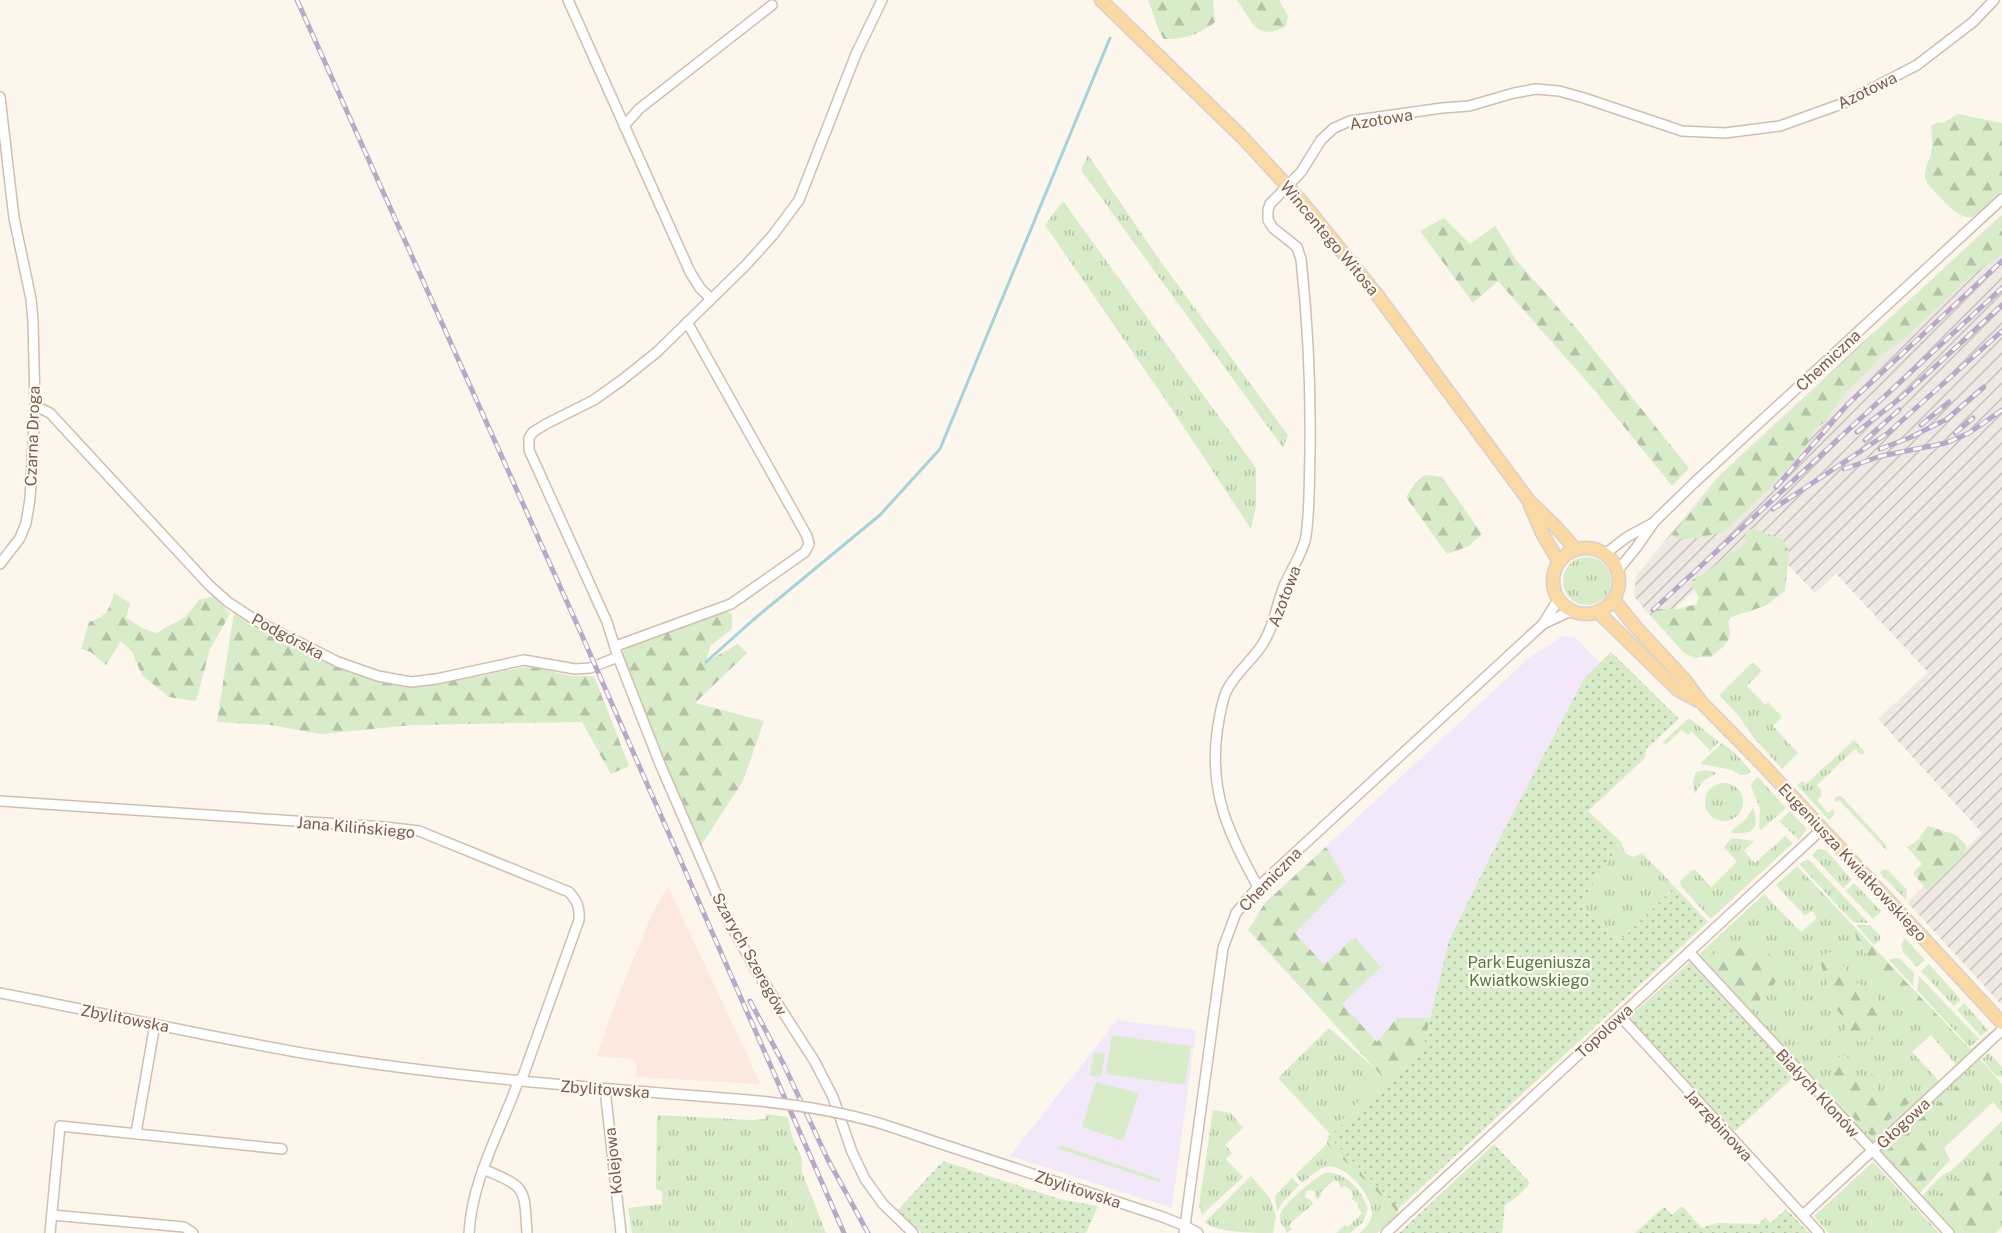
<svg xmlns="http://www.w3.org/2000/svg" width="2002" height="1233" font-family="'Public Sans',sans-serif">
  <defs>
    <pattern id="industrial-furrows" width="10" height="10" patternUnits="userSpaceOnUse" patternTransform="scale(1.5)"><rect width="10" height="10" fill="#efe9e4"/><path d="M-1 1l2-2M0 10L10 0M9 11l2-2" fill="none" stroke="#c7c0bb"/></pattern>
    <pattern id="grass-tufts" width="24" height="20" patternUnits="userSpaceOnUse" patternTransform="scale(1.5)"><rect width="24" height="20" fill="#d8ecc9"/><path d="M3 7l-1-3M5 7V3M7 7l1-3M15 17l-1-3M17 17v-4M19 17l1-3" fill="none" stroke="#b4c2a5"/></pattern>
    <pattern id="forest-firs" width="22" height="20" patternUnits="userSpaceOnUse" patternTransform="scale(1.5)"><rect width="22" height="20" fill="#d8ecc9"/><path d="M5 1l3.5 6h-7zM16 11l3.5 6h-7z" fill="#b4c2a5"/></pattern>
    <pattern id="park-dots" width="8" height="8" patternUnits="userSpaceOnUse" patternTransform="scale(1.5)"><rect width="8" height="8" fill="#d8ecc9"/><path d="M2 2h.1M6 6h.1" fill="none" stroke="#b4c2a5" stroke-width="1.8" stroke-linecap="round"/></pattern>
  </defs>
  <rect width="100%" height="100%" fill="#fdf6ec"/>
  <path fill="#fde8e0" d="M668 886 760 1083 758 1084 635 1077 637 1066 631 1059 597 1056 611 1014 652 914Z"/>
  <path fill="url(#industrial-furrows)" d="M2002 214V1005L1907 902 1982 833 1878 719 1928 672 1836 574 1815 593 1768 544 1727 560 1658 624 1634 597 1636 576 1720 474Z"/>
  <g fill="#f3e8fa">
    <path d="M1563 636 1576 638 1600 663 1584 679 1423 1049 1388 1081 1265 903 1530 657Z"/>
    <path d="M1117 1020 1196 1030 1172 1208 1010 1156Z"/>
  </g>
  <g fill="url(#grass-tufts)">
    <path d="M1088 155 1161 262 1288 435 1283 448 1081 170Z"/>
    <path d="M1063 201 1256 468V506L1251 529 1171 408 1045 225Z"/>
    <circle cx="1587" cy="581" r="24"/>
    <path d="M1753 662 1762 671 1747 686 1765 705 1768 702 1782 717 1773 726 1798 753 1782 769 1753 737 1737 714 1719 695Z"/>
    <path d="M1689 718 1719 742 1709 752V749L1692 732 1688 735 1682 730 1666 744 1662 743Z"/>
    <path d="M1854 740 1865 752 1861 755 1855 749 1817 785 1821 790V796L1817 800 1828 813 1833 809 1835 814 1829 820 1797 785 1802 781 1806 784Z"/>
    <path d="M1722 743 1735 753 1751 771 1746 775H1740L1732 770 1700 764Z"/>
    <path d="M1707 770 1717 773 1703 781 1694 794 1693 782 1695 773 1700 771Z"/>
    <path d="M1758 777 1786 808 1761 830 1759 827 1760 809 1751 786 1753 781Z"/>
    <circle cx="1724" cy="802" r="19"/>
    <path d="M1837 796H1841L1886 845 1887 851 1839 800 1836 802 1834 799Z"/>
    <path d="M1753 808C1761 828 1752 835 1733 833L1731 831 1746 819Z"/>
    <path d="M1790 811 1807 829 1799 840 1779 821Z"/>
    <path d="M1785 836 1793 843 1712 918 1708 916 1681 886 1680 881 1691 871 1695 870 1711 887 1737 862 1724 847 1732 838 1754 841 1744 851 1755 863Z"/>
    <path d="M1621 842 1625 853 1633 857 1642 853 1675 887 1619 942 1580 904Z"/>
    <path d="M1818 849 1826 850 1852 880 1843 888 1812 855Z"/>
    <path d="M1808 859 1813 864 1869 923 1853 922 1799 864Z"/>
    <path d="M1797 866 1969 1048 1971 1049 1990 1032 1992 1033 1957 1066 1931 1035 1912 1052 1940 1082 1872 1146 1696 957 1764 894 1801 932 1817 918 1812 911 1805 916 1776 885Z"/>
    <path d="M1883 870H1888L1907 890 1906 900 1880 873Z"/>
    <path d="M1854 883 1881 911 1873 919 1846 891Z"/>
    <path d="M1856 925H1870L1880 936V940L1874 945Z"/>
    <path d="M1905 938 1925 960 1917 967 1903 952 1901 945Z"/>
    <path d="M1896 958H1899L1914 973 1913 986 1889 960Z"/>
    <path d="M1929 964 1961 1000 1954 1006 1921 971Z"/>
    <path d="M1919 976 1979 1039 1970 1047 1917 990Z"/>
    <path d="M1964 1003 1988 1030 1981 1036 1957 1010Z"/>
    <path d="M1329 1028 1382 1075 1330 1134 1278 1078Z"/>
    <path d="M1999 1038 2000 1040 1980 1059 2002 1084V1113L1993 1102 1944 1148 1950 1160 1918 1195 1877 1152Z"/>
    <path d="M1989 1053 2002 1067V1077L1995 1075 1982 1059Z"/>
    <path d="M1213 1110 1231 1113 1243 1128 1225 1145 1232 1153 1226 1159 1243 1177 1202 1215 1199 1205Z"/>
    <path d="M766 1114 788 1117 792 1136 802 1159V1172L826 1233H632L628 1208 662 1204V1191L656 1189 657 1115 752 1120 765 1119Z"/>
    <path d="M2002 1121V1227L1995 1233H1953L1920 1198 1941 1176 1951 1171Z"/>
    <path d="M1327 1144 1395 1209 1396 1216 1377 1233H1360C1365 1228 1372 1221 1372 1213 1373 1196 1344 1162 1326 1167 1317 1169 1309 1177 1302 1183L1295 1175Z"/>
    <path d="M1873 1162 1939 1233H1829L1814 1216Z"/>
    <path d="M1327 1172C1348 1174 1361 1190 1368 1209L1363 1222 1350 1233H1336L1345 1225 1348 1227 1362 1213 1358 1208V1203L1351 1199 1353 1197 1351 1190 1344 1186 1341 1188 1338 1182 1334 1180 1320 1193 1321 1196 1318 1199 1315 1197V1192L1312 1190 1306 1191 1305 1197 1311 1200 1313 1204 1292 1222 1289 1226 1292 1229 1287 1233C1285 1227 1278 1222 1280 1215 1283 1204 1316 1176 1327 1172Z"/>
    <path d="M1251 1176 1270 1198 1276 1216 1273 1233C1255 1233 1215 1233 1205 1222Z"/>
    <path d="M1292 1178 1299 1185 1282 1203 1277 1211 1275 1196Z"/>
  </g>
  <g fill="url(#forest-firs)">
    <path d="M1148 0H1213L1215 22C1201 34 1182 40 1164 39 1156 28 1154 13 1148 0Z"/>
    <path d="M1237 0H1279L1288 16 1286 26C1256 42 1253 22 1237 0Z"/>
    <path d="M1958 114 2002 123V192C1974 220 1969 229 1939 196 1934 190 1926 185 1925 177 1924 170 1929 161 1931 154 1933 144 1932 136 1931 126L1938 122 1943 123Z"/>
    <path d="M2002 215V255L1972 275 1915 329 1897 344 1884 353 1867 372 1846 392 1825 422 1814 430 1803 451 1775 483 1724 532 1698 538 1676 539 1672 535 1721 475Z"/>
    <path d="M1444 218 1470 244 1495 226 1517 261 1577 329 1689 468 1672 486 1596 392 1498 281 1473 303 1420 231Z"/>
    <path d="M1425 475 1442 477 1482 534 1469 546 1447 554 1406 497 1416 482Z"/>
    <path d="M1750 529 1760 531 1783 540 1789 552 1785 591 1765 606 1731 617 1728 622C1734 641 1725 645 1711 657H1698L1697 659 1684 653 1651 616 1657 609H1678L1697 604 1699 597 1691 585 1692 580 1707 572 1731 552 1738 550 1746 543 1745 532Z"/>
    <path d="M114 593 130 603 126 618 144 629 156 633 185 617 199 600 214 596 230 614 210 649 196 701 169 697 142 675 132 652 121 641 106 665 91 652 81 649 89 622C106 617 109 611 114 593Z"/>
    <path d="M722 609 732 614V629L710 646 706 662 738 644 747 653 695 703 764 721 743 781 698 850 659 756 622 653 628 644Z"/>
    <path d="M234 612 280 642 369 677 405 686H416L458 680 529 666 571 676H594L629 766 611 774 582 722 412 725 321 734 271 725 217 722Z"/>
    <path d="M1928 826 1956 835 1966 845 1964 856 1927 890 1913 873 1922 864 1907 847 1917 841Z"/>
    <path d="M1326 847 1346 881 1295 933 1324 965 1354 937 1381 967 1342 1004 1377 1042 1397 1018H1430L1423 1049 1329 1137 1399 1208 1396 1216 1395 1209 1327 1144 1328 1136 1381 1075 1248 930 1265 903Z"/>
    <path d="M1856 929 1967 1047 1965 1052 1962 1055C1953 1052 1948 1043 1946 1034 1936 1029 1921 1022 1914 1014 1903 1002 1902 982 1882 983L1875 978 1867 956 1857 942 1855 931Z"/>
    <path d="M1718 947 1729 950 1731 948 1756 949 1762 947 1776 960 1779 976 1771 989 1763 988 1760 992V1000L1749 1007 1704 958 1716 953Z"/>
    <path d="M1831 952C1842 961 1848 975 1859 984 1863 987 1868 988 1871 991 1888 1004 1881 1021 1875 1038L1862 1042 1848 1039C1846 1033 1846 1024 1843 1018 1837 1006 1821 998 1828 982 1824 973 1820 967 1821 956Z"/>
    <path d="M1841 1055 1847 1056 1853 1073 1857 1078 1874 1075 1878 1086 1876 1095 1877 1100 1887 1105 1896 1099 1910 1097 1911 1101C1903 1109 1895 1115 1886 1122 1880 1127 1880 1133 1872 1136L1868 1133 1848 1112 1843 1098 1833 1095 1827 1089 1833 1065Z"/>
    <path d="M1963 1082 1967 1083 1968 1087 1962 1092 1954 1103 1952 1112 1934 1124 1926 1126 1924 1132C1938 1149 1941 1170 1922 1184H1914L1891 1160 1886 1152 1909 1129Z"/>
    <path d="M2002 1147V1210L1978 1232C1971 1232 1966 1229 1959 1230L1934 1204C1943 1184 1969 1173 1987 1161V1152Z"/>
  </g>
  <g fill="url(#park-dots)">
    <path d="M1611 652 1679 719 1647 748 1644 759 1588 811 1621 842 1580 904 1619 942 1675 887 1708 922 1399 1208 1329 1137 1423 1049 1449 941 1491 855 1584 679Z"/>
    <path d="M1692 960 1797 1074 1732 1134 1626 1020Z"/>
    <path d="M1494 1144 1530 1183 1517 1197 1505 1205 1502 1233H1399Z"/>
    <path d="M943 1161 1059 1199 1098 1206 1086 1233H922L897 1211Z"/>
    <path d="M1682 1206 1702 1228 1716 1223 1759 1224 1765 1217 1771 1223 1786 1209 1809 1233H1635L1664 1207 1672 1215Z"/>
  </g>
  <g fill="#d8ecc9">
    <path d="M1112 1035 1191 1046 1185 1085 1106 1074Z"/>
    <path d="M1094 1053 1105 1054 1101 1077 1090 1075Z"/>
    <path d="M1096 1082 1139 1093 1123 1141 1082 1127Z"/>
    <path d="M1060 1145 1160 1179 1159 1182 1059 1149Z"/>
  </g>
  <g fill="none" stroke-linecap="round" stroke-linejoin="round">
    <path stroke="#a5d3da" stroke-width="3" d="M706 662 753 620 880 515 940 449 1110 38"/>
    <defs>
      <g id="minor">
        <path d="M568 0 690 272 700 288 711 299"/>
        <path d="M882 0 856 54 799 200 773 235 746 265 657 352 622 380 594 400 546 424 533 432 529 438V450L607 622 618 657 660 764 726 916 756 970 815 1062 833 1097 852 1152 865 1179 883 1204 913 1233"/>
        <path d="M0 97 14 218 31 299 33 321 35 406 30 499 26 523 20 538 0 564"/>
        <path d="M624 126 639 109 772 5"/>
        <path d="M35 406 50 413 209 585 228 602 257 621 338 662 378 676 411 682 436 679 524 660 575 669 590 668 618 657"/>
        <path d="M1605 554 1627 537 1653 523"/>
        <path d="M1618 570 1636 548 1655 521 1694 483 2002 199"/>
        <path d="M1543 624 1571 611"/>
        <path d="M616 646 731 604 805 552 809 544 807 536 687 322"/>
        <path d="M0 801 385 827 419 831 569 892C577 901 580 907 579 920L523 1076 518 1082C500 1132 472 1179 469 1233"/>
        <path d="M1258 887C1229 834 1209 794 1217 732 1219 719 1221 704 1226 692 1234 674 1251 662 1262 645 1274 627 1276 606 1284 586 1291 569 1303 554 1306 536 1310 509 1309 481 1310 454 1311 388 1308 324 1301 259L1297 247 1273 228 1268 220V210L1270 204 1301 172 1321 140 1334 128 1350 121 1442 108 1469 106 1514 93 1536 89 1559 91 1584 98 1682 131 1725 133 1780 126 1844 103 1917 65 1973 22 1994 0"/>
        <path d="M1689 952 1949 1233"/>
        <path d="M0 993C102 1013 205 1036 308 1054 450 1077 593 1088 737 1099"/>
        <path d="M1620 1016 1819 1233"/>
        <path d="M605 1089 621 1233"/>
        <path d="M136 1133 155 1024"/>
        <path d="M957 1149 1163 1217 1185 1226 1198 1233"/>
        <path d="M483 1169C527 1188 524 1186 527 1233"/>
        <path d="M52 1215 184 1227 193 1233"/>
        <path d="M1803 1215 2002 1030"/>
        <path d="M50 1233 60 1126 282 1149"/>
        <path d="M1184 1233 1223 948 1236 913 1258 887 1543 624 1558 600"/>
        <path d="M1386 1233 1822 829"/>
      </g>
      <g id="major">
        <path d="M1101 0 1243 138 1302 202 1378 296 1529 501 1555 526 1576 550"/>
        <path d="M1530 505 1543 535 1559 562"/>
        <circle cx="1586" cy="581" r="33"/>
        <path d="M1614 600 1634 625 1684 679 1702 703 1764 766 2002 1023"/>
        <path d="M1599 613 1678 690 1698 701"/>
      </g>
    </defs>
    <use href="#minor" stroke="#d1beb0" stroke-width="12"/>
    <use href="#major" stroke="#dad1cd" stroke-width="15"/>
    <use href="#minor" stroke="#fff" stroke-width="9"/>
    <use href="#major" stroke="#fbd9a5" stroke-width="12"/>
    <defs>
      <g id="rail">
        <path d="M297 0 580 631 844 1233"/>
        <path d="M1921 425 1949 402"/>
        <path d="M1857 432 1903 396 2002 305"/>
        <path d="M1955 433 1973 418"/>
        <path d="M1865 440 1899 410"/>
        <path d="M1880 449 1909 438 1947 419 1984 387"/>
        <path d="M1844 469 1881 456 1946 443 1969 433 2002 410"/>
        <path d="M1776 487 1848 404 2002 261"/>
        <path d="M1773 509 1888 433 2002 331"/>
        <path d="M1653 610 2002 288"/>
        <path d="M750 1001 784 1065 827 1158 868 1233"/>
      </g>
    </defs>
    <use href="#rail" stroke="#b9a8c9" stroke-width="5"/>
    <use href="#rail" stroke="#fffaf3" stroke-width="3" stroke-dasharray="9" stroke-linecap="butt"/>
    <defs>
      <path id="minor-bridge" d="M737 1099C786 1103 835 1110 882 1124 907 1132 932 1141 957 1149"/>
    </defs>
    <use href="#minor-bridge" stroke="#d1beb0" stroke-width="12" stroke-linecap="butt"/>
    <use href="#minor-bridge" stroke="#fff" stroke-width="9"/>
  </g>
  <g text-anchor="middle" stroke-width="4.5" stroke-linejoin="round" paint-order="stroke">
    <g font-size="16" fill="#7a5c4d" stroke="#fffaf3">
      <text transform="translate(1867 90) rotate(-26)" y="6">Azotowa</text>
      <text transform="translate(1381 119) rotate(-9)" y="6">Azotowa</text>
      <text transform="translate(1330 238) rotate(50)" y="6">Wincentego Witosa</text>
      <text transform="translate(1828 360) rotate(-43)" y="6">Chemiczna</text>
      <text transform="translate(32 436) rotate(-88)" y="6">Czarna Droga</text>
      <text transform="translate(1284 596) rotate(-69)" y="6">Azotowa</text>
      <text transform="translate(288 636) rotate(28)" y="6">Podgórska</text>
      <text transform="translate(356 827) rotate(5)" y="6">Jana Kilińskiego</text>
      <text transform="translate(1853 862) rotate(47)" y="6">Eugeniusza Kwiatkowskiego</text>
      <text transform="translate(1270 879) rotate(-46)" y="6">Chemiczna</text>
      <text transform="translate(750 954) rotate(61)" y="6">Szarych Szeregów</text>
      <text transform="translate(125 1018) rotate(11)" y="6">Zbylitowska</text>
      <text transform="translate(1604 1031) rotate(-43)" y="6">Topolowa</text>
      <text transform="translate(605 1089) rotate(4)" y="6">Zbylitowska</text>
      <text transform="translate(1818 1093) rotate(47)" y="6">Białych Klonów</text>
      <text transform="translate(1903 1123) rotate(-43)" y="6">Głogowa</text>
      <text transform="translate(1719 1125) rotate(47)" y="6">Jarzębinowa</text>
      <text transform="translate(613 1161) rotate(-96)" y="6">Kolejowa</text>
      <text transform="translate(1078 1189) rotate(18)" y="6">Zbylitowska</text>
    </g>
    <g font-size="16" fill="#537a41" stroke="#fffaf3">
      <text x="1529" y="968">Park Eugeniusza<tspan x="1529" dy="18">Kwiatkowskiego</tspan></text>
    </g>
  </g>
</svg>
